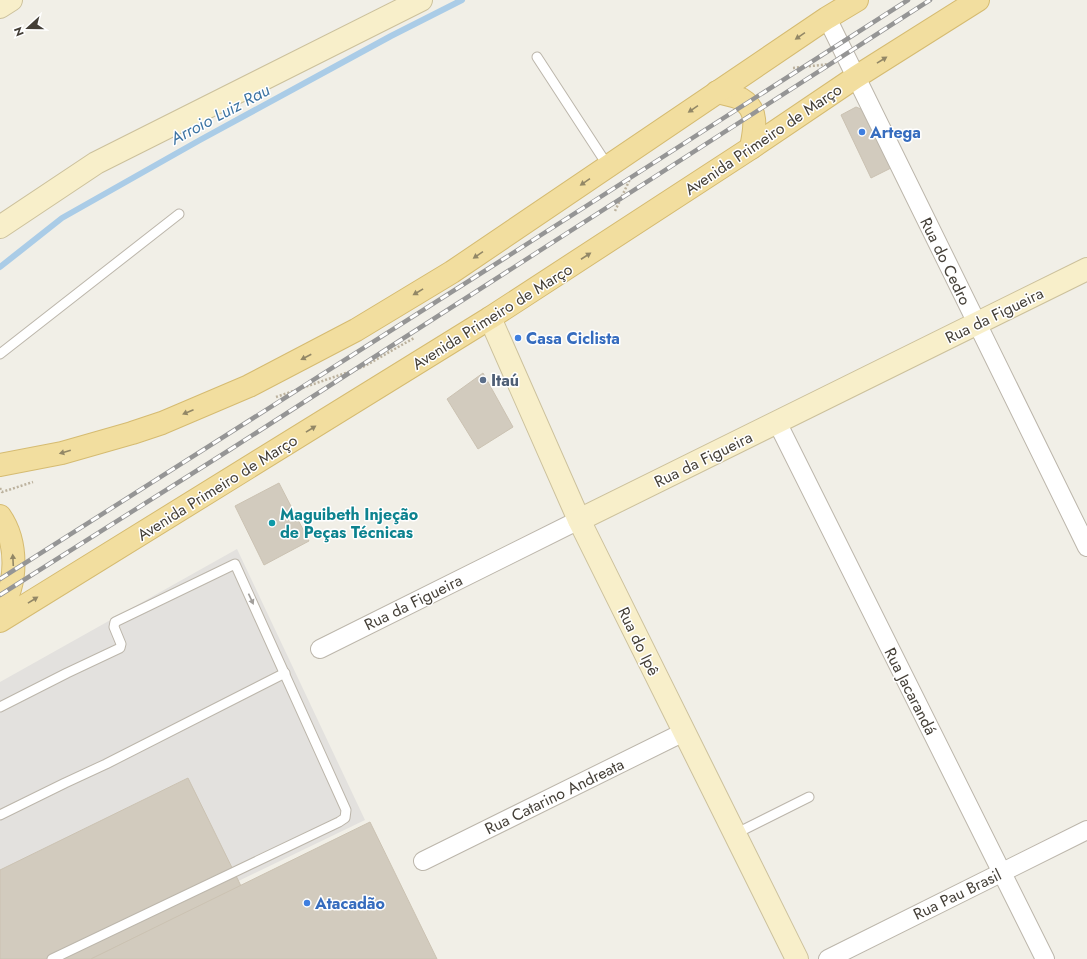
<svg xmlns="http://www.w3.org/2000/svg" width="1087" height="959" font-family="Jost,sans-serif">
  <rect width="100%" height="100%" fill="#f1efe7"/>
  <path fill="#e3e1de" d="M237 549 365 820 77 959H0V682Z"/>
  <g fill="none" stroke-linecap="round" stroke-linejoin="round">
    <path stroke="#aacce7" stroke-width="6" d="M0 267 62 218 200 140 391 36 462 0"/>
  </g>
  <g fill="#d2cbbe" stroke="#cbc2b2">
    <path d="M856 107 866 111 893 167 871 178 841 115Z"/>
    <path d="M483 373 513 427 478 449 447 399Z"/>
    <path d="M279 483 309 541 264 565 235 506Z"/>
    <path d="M188 778 241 886 91 959H0V870Z"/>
    <path d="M370 822 437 959H91L168 921Z"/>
  </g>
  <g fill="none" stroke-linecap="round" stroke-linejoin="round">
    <defs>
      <g id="lane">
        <path d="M537 57 608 166"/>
        <path d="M0 354 179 214"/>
        <path d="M0 707 67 673 120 648 121 644 114 627 115 622 235 564 346 810 345 818 339 822 52 959"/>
        <path d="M0 815 65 783 106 764 285 673"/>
        <path d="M735 834 809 797"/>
      </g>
      <g id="street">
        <path d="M827 18 1087 547"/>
        <path d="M777 422 1045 959"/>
        <path d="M320 649 579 520"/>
        <path d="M423 861 684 732"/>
        <path d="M828 959 1087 830"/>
      </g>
      <g id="secondary">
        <path d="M0 7 11 0"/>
        <path d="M0 227 96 163 421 0"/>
        <path d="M490 318 579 520 797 959"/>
        <path d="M579 520 1087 269"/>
      </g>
      <g id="primary">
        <path d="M717 92C724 94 736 96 741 99 760 110 754 132 751 148"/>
        <path d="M0 465 62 453 132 433 162 423 249 386 356 330 452 272 827 18 857 0"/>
        <path d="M0 516C18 542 18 584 0 610"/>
        <path d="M0 621 490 318 751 148 856 77 978 0"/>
      </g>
    </defs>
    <use href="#lane" stroke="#bcb6ab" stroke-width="11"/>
    <use href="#street" stroke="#bcb6ab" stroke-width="20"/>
    <use href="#secondary" stroke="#ccc19c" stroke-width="24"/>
    <use href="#primary" stroke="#d5bb71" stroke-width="24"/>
    <g stroke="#bcb29e" stroke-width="2.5" stroke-dasharray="2 2" stroke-linecap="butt">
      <path d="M793 68 830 64"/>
      <path d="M615 211 631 177"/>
      <path d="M276 397 363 367 414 338"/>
      <path d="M0 488 2 492 33 482"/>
    </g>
    <use href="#lane" stroke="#fff" stroke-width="9"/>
    <use href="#street" stroke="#fff" stroke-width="18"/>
    <use href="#secondary" stroke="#f8efca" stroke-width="22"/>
    <use href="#primary" stroke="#f2de9f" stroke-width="22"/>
    <defs>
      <g id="rail">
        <path d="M0 579 505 258 908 0"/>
        <path d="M0 595 231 449 930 0"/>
      </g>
    </defs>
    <use href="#rail" stroke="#959595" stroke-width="4.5"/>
    <use href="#rail" stroke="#fff" stroke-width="3" stroke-dasharray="9" stroke-linecap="butt"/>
  </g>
  <defs><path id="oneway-solid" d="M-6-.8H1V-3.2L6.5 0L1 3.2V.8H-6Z"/></defs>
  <g fill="#928766">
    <use href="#oneway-solid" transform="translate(800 36) rotate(146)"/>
    <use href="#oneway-solid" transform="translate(882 60) rotate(-32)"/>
    <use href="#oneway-solid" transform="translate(693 109) rotate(146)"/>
    <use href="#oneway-solid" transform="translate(585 182) rotate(146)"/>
    <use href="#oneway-solid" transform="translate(478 255) rotate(146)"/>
    <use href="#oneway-solid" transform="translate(586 256) rotate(-33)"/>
    <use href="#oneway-solid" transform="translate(418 292) rotate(149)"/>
    <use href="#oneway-solid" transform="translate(306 357) rotate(152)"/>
    <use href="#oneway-solid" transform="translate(188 412) rotate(157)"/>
    <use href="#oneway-solid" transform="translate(311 429) rotate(-32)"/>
    <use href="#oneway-solid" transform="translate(65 452) rotate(164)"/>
    <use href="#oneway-solid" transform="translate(13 560) rotate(-93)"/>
    <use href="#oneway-solid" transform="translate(33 600) rotate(-32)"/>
  </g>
  <use fill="#a29f9b" href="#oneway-solid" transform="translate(251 599) rotate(65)"/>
  <g fill="#3f7fe0" stroke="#fff" stroke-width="1.5">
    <circle cx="862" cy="132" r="4"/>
    <circle cx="518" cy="338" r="4"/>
    <circle cx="307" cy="903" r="4"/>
  </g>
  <circle fill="#5c6f8a" stroke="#fff" stroke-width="1.5" cx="483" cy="380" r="4"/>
  <circle fill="#0f9aa8" stroke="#fff" stroke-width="1.5" cx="272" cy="523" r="4"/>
  <g text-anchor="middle" stroke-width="3" stroke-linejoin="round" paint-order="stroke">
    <g font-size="16" font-weight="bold" fill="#366cbe" stroke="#fff" text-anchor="start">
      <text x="870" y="138">Artega</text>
      <text x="526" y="344">Casa Ciclista</text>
      <text x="315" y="909">Atacadão</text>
    </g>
    <g font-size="16" fill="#443f37" stroke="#fff">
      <text transform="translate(763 139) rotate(-34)" y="6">Avenida Primeiro de Março</text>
      <text transform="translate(946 261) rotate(64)" y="6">Rua do Cedro</text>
      <text transform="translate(994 315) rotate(-26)" y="6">Rua da Figueira</text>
      <text transform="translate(492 316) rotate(-32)" y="6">Avenida Primeiro de Março</text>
      <text transform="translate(703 459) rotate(-26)" y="6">Rua da Figueira</text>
      <text transform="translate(217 487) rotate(-32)" y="6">Avenida Primeiro de Março</text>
      <text transform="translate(413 602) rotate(-26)" y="6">Rua da Figueira</text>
      <text transform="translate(639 641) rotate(64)" y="6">Rua do Ipê</text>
      <text transform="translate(911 691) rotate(63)" y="6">Rua Jacarandá</text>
      <text transform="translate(554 796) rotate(-26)" y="6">Rua Catarino Andreata</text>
      <text transform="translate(957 894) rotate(-26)" y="6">Rua Pau Brasil</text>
    </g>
    <g font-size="16" font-weight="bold" fill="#4e5e75" stroke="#fff" text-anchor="start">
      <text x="491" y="386">Itaú</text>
    </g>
    <g font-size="16" font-weight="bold" fill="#0d838f" stroke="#fff" text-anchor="start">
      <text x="280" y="520">Maguibeth Injeção<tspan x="280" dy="18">de Peças Técnicas</tspan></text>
    </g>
    <g font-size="17" font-style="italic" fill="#3d74a3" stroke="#fff">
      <text transform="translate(220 114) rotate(-28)" y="6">Arroio Luiz Rau</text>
    </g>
  </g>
  <g transform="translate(28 28) rotate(249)" stroke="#ffffff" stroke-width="3" paint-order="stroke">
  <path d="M0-3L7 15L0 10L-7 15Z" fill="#443f37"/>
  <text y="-6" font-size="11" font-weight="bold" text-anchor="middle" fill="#443f37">N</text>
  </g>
</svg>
